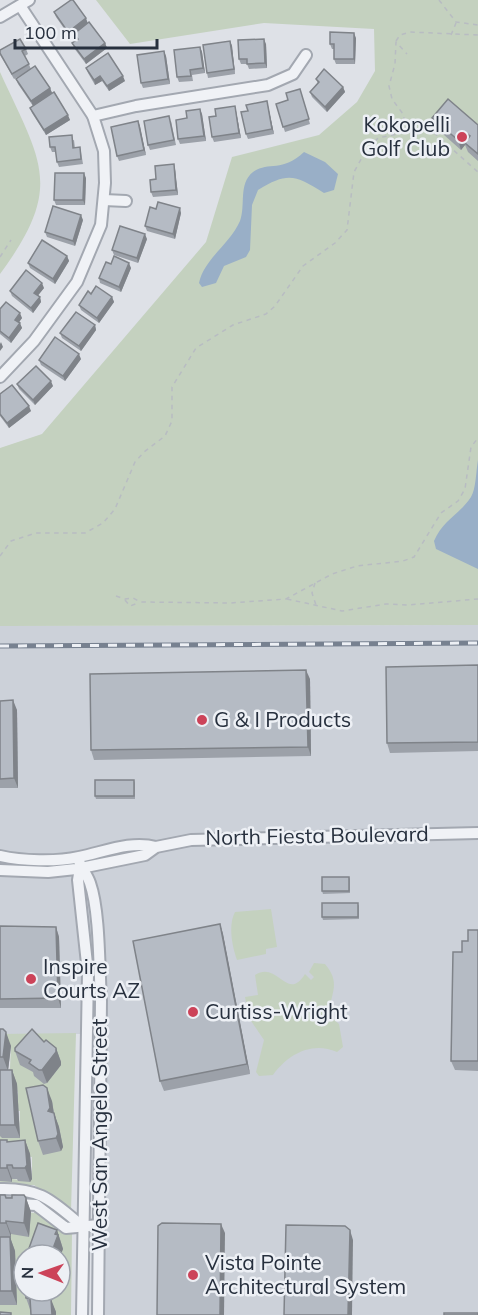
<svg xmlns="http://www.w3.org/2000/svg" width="478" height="1315" font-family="Mulish,sans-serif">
  <rect width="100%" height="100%" fill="#dee1e7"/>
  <path fill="#ccd1d9" d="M478 625V1315H102L107 1034H0V626Z"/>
  <g fill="#c4d1bf" fill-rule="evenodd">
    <path d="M96 0H478V625L0 626V448L42 434 206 242 232 157 319 135 357 102 375 71 374 29 264 23 130 44Z"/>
    <path d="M0 72C41 162 65 186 0 274Z"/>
    <path d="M271 909 277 947 266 949V954L237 960C232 946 228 925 235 912Z"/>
    <path d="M314 963 325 964C343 985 328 995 330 1016L339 1024 343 1047 337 1052C312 1041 288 1054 273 1075L259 1076 256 1072 264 1040 249 1018 245 997 258 995 255 975C278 960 287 1003 305 974L311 980 314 977 309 972Z"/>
    <path d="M76 1033 71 1211 34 1185H0V1181H11L12 1179 30 1181 32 1178V1157L0 1153V1135L19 1138 20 1111H17L18 1092 0 1084 10 1068 11 1046 0 1034ZM32 1110 59 1127 62 1147 34 1121Z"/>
    <path d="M0 1209 34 1213 35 1209 60 1232H72L71 1315H0ZM24 1255H60V1291H24Z"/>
  </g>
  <g fill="#99afc7">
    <path d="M304 152 325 162 338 174 334 190 324 193C296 176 289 171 258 190L252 205 250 250 246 257 224 266 216 283 202 287 199 283C204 259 230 244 240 221 246 205 238 184 253 172 268 161 282 173 304 152Z"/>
    <path d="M478 460V569L436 549 434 541C443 520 459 515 471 497 476 489 476 471 478 460Z"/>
  </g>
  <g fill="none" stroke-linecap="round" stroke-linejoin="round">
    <defs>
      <g id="minor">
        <path d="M0 17 29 0"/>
        <path d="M93 116 136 106 268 85 293 74 306 55"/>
        <path d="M104 200 126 201"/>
        <path d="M0 377 34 341 77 282 101 225 105 183 104 151 93 116 21 7"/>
        <path d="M0 856C22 861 56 862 79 857 104 852 131 840 156 847"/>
        <path d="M78 858C80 867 87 874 90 883 100 911 99 969 101 1001L98 1315"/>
        <path d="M80 868 78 880 88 973 82 1315"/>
        <path d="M0 870 48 872 76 869 145 855 156 847 191 840 478 833"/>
        <path d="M0 1189C41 1188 52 1201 82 1226"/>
        <path d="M0 1203 36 1205 66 1228 99 1225"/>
      </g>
    </defs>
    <use href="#minor" stroke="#a3a8b1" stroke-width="14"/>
    <g stroke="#b8bcc2" stroke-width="1.5" stroke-dasharray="4.5 4.5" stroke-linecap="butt">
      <path d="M439 0 456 22 478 25"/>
      <path d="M451 35 456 23"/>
      <path d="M396 41 400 35 410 32 478 35"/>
      <path d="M408 132 417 134 432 131 478 172"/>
      <path d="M0 257 11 240"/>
      <path d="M0 556 11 541 36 533H85L103 523 115 509 135 462 144 452 165 436 172 421V387L196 348 233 325 266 314 275 306 303 266 335 243 347 230 354 172 364 154 378 138 407 132 403 114 392 99 389 86 395 64 396 42 407 54"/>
      <path d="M315 583 312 593 316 605"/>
      <path d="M116 596 125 599 133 598 140 602 230 603 286 599 332 574 357 566 403 561 414 557 441 513 458 501 465 489 471 447 478 438"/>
      <path d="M287 599 342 611 386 604 408 605 478 599"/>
      <path d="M125 600 130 606 138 603"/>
    </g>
    <use href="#minor" stroke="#f0f2f6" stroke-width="10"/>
    <defs>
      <path id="rail" d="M0 646 478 643"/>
    </defs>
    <use href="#rail" stroke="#778190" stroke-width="5"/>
    <use href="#rail" stroke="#edf0f5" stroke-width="3" stroke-dasharray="9" stroke-linecap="butt"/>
  </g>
  <g fill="#9ca1a9">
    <path d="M54 12 88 23 105 43 107 48 86 64 74 48 72 43 76 40 74 34 70 37 56 17Z"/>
    <path d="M356 38 355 64H336L334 59V49H332L330 44Z"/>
    <path d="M230 41 232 46 235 74 208 78 207 73Z"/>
    <path d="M266 44 267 68 249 69 247 64H241L239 59Z"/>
    <path d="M200 47 202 52 205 73 192 75 193 81 179 82 177 77Z"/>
    <path d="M26 49 28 54 25 56 31 69 50 88 52 93 70 120 46 135 32 113 30 108 33 106 18 84 16 79 25 73 14 79 0 55V50Z"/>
    <path d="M166 56 170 84 143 88 141 83Z"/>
    <path d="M86 68 125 81 109 91 102 81 95 85 88 73Z"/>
    <path d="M316 79 343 87 345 92 327 112 312 97 310 92 318 84Z"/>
    <path d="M300 89 310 124 285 132 276 104 288 100Z"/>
    <path d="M267 101 274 134 248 139 246 134 248 111Z"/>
    <path d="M235 106 236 111 241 138 214 142 212 137 216 116Z"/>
    <path d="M202 114 206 141 180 144 178 139 187 118Z"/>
    <path d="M432 118 478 125V161L468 152 465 145 461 150 435 127Z"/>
    <path d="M138 121 146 155 119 161 117 156Z"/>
    <path d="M171 121 176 145 150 150 148 145Z"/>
    <path d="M74 140 75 148 81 152 83 164 59 167 57 162 56 152H52L50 147Z"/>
    <path d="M175 169 178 195 153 197 151 192 156 179Z"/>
    <path d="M86 178 85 205H56L54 200Z"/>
    <path d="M156 209 181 213 175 239 147 231 145 226Z"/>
    <path d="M83 220 75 246 47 237 45 232Z"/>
    <path d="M147 239 138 263 114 255 112 250Z"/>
    <path d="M67 256 69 261 55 284 30 268 28 263Z"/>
    <path d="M111 264 131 268 121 292 100 283 99 278Z"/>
    <path d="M44 288 38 295 40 297 41 302 33 313 12 296 10 291Z"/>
    <path d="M91 294 112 297 114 302 99 323 81 310 79 305Z"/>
    <path d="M0 309 22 318 19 322 22 328 11 343 0 334Z"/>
    <path d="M95 325 96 330 81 351 62 338 60 333Z"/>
    <path d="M81 359 65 381 41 365 39 360Z"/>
    <path d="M17 384 53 386 35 405 19 389Z"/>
    <path d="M0 394 31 411 9 428 0 416Z"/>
    <path d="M478 665V751L390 753 387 743Z"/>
    <path d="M310 679 311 756 94 760 91 750Z"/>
    <path d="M0 701 17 710 18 788H0Z"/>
    <path d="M134 780 135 783V799H96L95 796Z"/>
    <path d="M349 877 350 879V893L323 894 322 891Z"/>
    <path d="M359 905V919L323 920 322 917Z"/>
    <path d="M220 924 223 934 250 1074 164 1091 160 1081Z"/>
    <path d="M0 926 56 927 59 937 61 1008H0Z"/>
    <path d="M478 930V1071L455 1070 451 1061 462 952Z"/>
    <path d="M0 1029 11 1046 8 1070H12L17 1084 20 1138H2L0 1136Z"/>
    <path d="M44 1042 56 1048 61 1062V1065L47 1083 44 1084 34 1076 33 1072 20 1065 15 1051Z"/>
    <path d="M52 1101 54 1113 59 1127 63 1147 61 1151 43 1155 38 1141Z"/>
    <path d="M0 1140 7 1142 25 1140 30 1154 32 1179 30 1182 18 1181 17 1179H12V1182L0 1181Z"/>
    <path d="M0 1195 6 1198H26L31 1212 29 1237 11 1234V1237H10L15 1251 17 1305H0Z"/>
    <path d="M57 1230 63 1249 60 1255H30L28 1251Z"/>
    <path d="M26 1298 50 1299 56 1312H31Z"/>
  </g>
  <g fill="#7f8389">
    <path d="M86 18 88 24 70 37 68 32Z"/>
    <path d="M354 33 356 38 355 64 354 59Z"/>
    <path d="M264 39 266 44 267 68 265 63Z"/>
    <path d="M230 41 232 46 235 74 234 69Z"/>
    <path d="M105 43 107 48 86 64 84 59Z"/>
    <path d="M200 47 202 52 205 73 203 68Z"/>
    <path d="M164 51 166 56 170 84 168 79Z"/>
    <path d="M100 76 102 81 95 85 94 80Z"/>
    <path d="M123 76 125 81 109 91 107 86Z"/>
    <path d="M343 87 345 92 327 112 325 107Z"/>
    <path d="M50 88 52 93 33 106 31 101Z"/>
    <path d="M267 101 268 106 274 134 272 129Z"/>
    <path d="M235 106 236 111 241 138 239 133Z"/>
    <path d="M200 109 202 114 206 141 204 136Z"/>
    <path d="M68 115 70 120 46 135 44 130Z"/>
    <path d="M138 121 140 126 146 155 144 150Z"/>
    <path d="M465 132 468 141 465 143V145L461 150 458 140Z"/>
    <path d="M174 164 175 169 178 195 176 190Z"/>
    <path d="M84 173 86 178 85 205 83 200Z"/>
    <path d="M180 208 181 213 175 239 173 234Z"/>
    <path d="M81 215 83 220 75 246 73 241Z"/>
    <path d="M145 234 147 239 138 263 137 258Z"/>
    <path d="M67 256 69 261 55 284 53 279Z"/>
    <path d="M129 263 131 268 121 292 119 287Z"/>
    <path d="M42 283 44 288 36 298 34 293Z"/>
    <path d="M40 297 41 302 33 313 31 308Z"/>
    <path d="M112 297 114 302 99 323 97 318Z"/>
    <path d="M20 313 22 318 17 325 15 320Z"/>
    <path d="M20 323 22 328 11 343 9 338Z"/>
    <path d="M95 325 96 330 81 351 79 346Z"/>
    <path d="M1 342 3 347 0 351V344Z"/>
    <path d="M79 354 81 359 65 381 63 376Z"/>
    <path d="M51 381 53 386 35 405 33 400Z"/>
    <path d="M29 406 31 411 9 428 7 423Z"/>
    <path d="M306 670 310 679 311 756 308 747Z"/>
    <path d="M13 700 17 710 18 788 14 778Z"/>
    <path d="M220 924 223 934 250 1074 247 1064Z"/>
    <path d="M56 927 59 937 61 1008 58 998Z"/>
    <path d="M6 1032 11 1046 8 1071 3 1057Z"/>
    <path d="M56 1048 61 1062V1065L47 1083 42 1070Z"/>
    <path d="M12 1070 17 1084 20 1138 15 1125Z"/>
    <path d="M47 1088 52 1101 55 1122 48 1111Z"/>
    <path d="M54 1113 59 1127 63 1147 61 1151 56 1138Z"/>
    <path d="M25 1140 30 1154 32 1179 30 1182 25 1168Z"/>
    <path d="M7 1165 12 1179V1182L7 1168Z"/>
    <path d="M26 1198 31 1212 29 1237 24 1223Z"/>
    <path d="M6 1221 11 1234V1237L6 1223Z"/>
    <path d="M221 1224 225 1233 224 1315H220Z"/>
    <path d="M57 1230 63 1249 60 1257V1255H52L51 1254Z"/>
    <path d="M350 1230 353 1240 352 1315H348Z"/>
    <path d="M10 1237 15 1251 17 1305 12 1291Z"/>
    <path d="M46 1291H50L51 1307 43 1296Z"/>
    <path d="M51 1299 56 1312V1315H52Z"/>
  </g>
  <g fill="#b5bbc4" stroke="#7f8389" stroke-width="1.5">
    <path d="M71 0H73L86 18 68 32 54 12Z"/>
    <path d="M89 22 105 43 84 59 72 43 78 39 74 34Z"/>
    <path d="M330 32 354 33V59H334V44H330Z"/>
    <path d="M20 39 26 49 22 51 29 64 12 74 0 53V50Z"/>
    <path d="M264 39 265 63 247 64V59H239L238 40Z"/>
    <path d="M230 41 234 69 207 73 203 45Z"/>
    <path d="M200 47 203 68 190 70 191 76 177 77 174 50Z"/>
    <path d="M164 51 168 79 141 83 137 55Z"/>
    <path d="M108 53 123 76 107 86 100 76 94 80 86 68Z"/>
    <path d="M35 66 50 88 31 101 16 79Z"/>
    <path d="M324 69 343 87 325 107 310 92 319 82 316 79Z"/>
    <path d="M300 89 309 119 283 127 276 104 288 100 286 93Z"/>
    <path d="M54 92 68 115 44 130 30 108Z"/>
    <path d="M448 99 478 125V154L465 143 470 136 465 132 458 140 432 118Z"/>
    <path d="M267 101 272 129 246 134 241 112 248 111 246 105Z"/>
    <path d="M235 106 239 133 212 137 209 117 216 116 215 109Z"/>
    <path d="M200 109 204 136 178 139 176 120 187 118 186 111Z"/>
    <path d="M169 116 174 140 148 145 144 121Z"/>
    <path d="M138 121 144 150 117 156 111 127Z"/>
    <path d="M72 135 73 148 80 147 81 159 57 162 55 147H50L49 137Z"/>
    <path d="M174 164 176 190 151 192 150 180 156 179 155 166Z"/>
    <path d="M55 173H84L83 200H54Z"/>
    <path d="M158 202 180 208 173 234 145 226 150 207 156 209Z"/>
    <path d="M53 206 81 215 73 241 45 232Z"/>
    <path d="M120 226 145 234 137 258 112 250Z"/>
    <path d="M42 240 67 256 53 279 28 263Z"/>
    <path d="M114 256 129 263 119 287 99 278 106 262 111 264Z"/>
    <path d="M26 270 42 283 34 293 40 297 31 308 10 291Z"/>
    <path d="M96 286 112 297 97 318 79 305 88 291 91 294Z"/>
    <path d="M6 302 20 313 15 320 20 323 9 338 0 331V309Z"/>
    <path d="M76 312 95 325 79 346 60 333Z"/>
    <path d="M55 337 79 354 63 376 39 360Z"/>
    <path d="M36 366 51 381 33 400 17 384Z"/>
    <path d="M12 385 29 406 7 423 0 414V394Z"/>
    <path d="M478 665V742L387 743 386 667Z"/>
    <path d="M306 670 308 747 91 750 90 674Z"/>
    <path d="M13 700 14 778 0 779V701Z"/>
    <rect x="95" y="780" width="39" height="16"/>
    <rect x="322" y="877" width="27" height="14"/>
    <rect x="322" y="903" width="36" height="14"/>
    <path d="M220 924 247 1064 160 1081 133 941Z"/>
    <path d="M0 926 56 927 58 998 0 999Z"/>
    <path d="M468 930H478V1061H451L453 952H462V941H468Z"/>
    <path d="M0 1029H3L6 1032 3 1057H0Z"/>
    <path d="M32 1029 44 1042 46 1040 56 1048V1052L42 1070H39L29 1063 31 1060 15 1051V1048Z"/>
    <path d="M0 1070H12L15 1125H0Z"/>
    <path d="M43 1085 47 1088 50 1108 48 1111 54 1113 58 1134 56 1138 38 1141 26 1088Z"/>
    <path d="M0 1140H7V1142L25 1140 27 1165 25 1168H13L12 1165H7V1168H0Z"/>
    <path d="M0 1195H5L6 1198H12V1195H24L26 1198 24 1223 6 1221V1223H0Z"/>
    <path d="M38 1223 57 1230 55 1234 58 1235 51 1254 49 1253 48 1255H40L28 1251Z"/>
    <path d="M162 1223 221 1224 220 1315H157L158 1226Z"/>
    <path d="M286 1225 345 1226 350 1230 348 1315H284Z"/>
    <path d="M0 1237H10L12 1291H0Z"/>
    <path d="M25 1291H46V1293L43 1296 51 1299 52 1315H31L30 1298H26Z"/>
    <path d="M0 1312 11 1313V1315H0Z"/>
    <rect x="444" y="1313" width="34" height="2"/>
  </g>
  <g fill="#cc4359" stroke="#edf0f5" stroke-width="2">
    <circle cx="462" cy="137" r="6"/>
    <circle cx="202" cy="720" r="6"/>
    <circle cx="31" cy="979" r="6"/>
    <circle cx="193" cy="1012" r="6"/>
    <circle cx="193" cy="1275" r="6"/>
  </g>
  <g text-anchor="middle" stroke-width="5" stroke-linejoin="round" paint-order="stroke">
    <g font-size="21" fill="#27303e" stroke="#edf0f5" text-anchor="start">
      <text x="450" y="132" text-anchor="end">Kokopelli<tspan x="450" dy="24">Golf Club</tspan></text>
      <text x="214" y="727">G &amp; I Products</text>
      <text x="43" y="974">Inspire<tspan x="43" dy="24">Courts AZ</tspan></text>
      <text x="205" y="1019">Curtiss-Wright</text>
      <text x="205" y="1270">Vista Pointe<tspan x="205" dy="24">Architectural System</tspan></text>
    </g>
    <g font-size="21" fill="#27303e" stroke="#edf0f5">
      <text transform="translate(317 836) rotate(-1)" y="7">North Fiesta Boulevard</text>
      <text transform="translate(100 1135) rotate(-90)" y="7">West San Angelo Street</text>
    </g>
  </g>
  <g transform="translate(42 1273) rotate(271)"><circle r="28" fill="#edf0f5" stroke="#9ea3ac" stroke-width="1.5"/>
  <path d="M0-4.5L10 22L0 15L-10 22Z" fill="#cc4359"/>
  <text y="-9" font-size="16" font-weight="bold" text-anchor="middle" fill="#27303e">N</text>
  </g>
  <path d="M15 39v9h142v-9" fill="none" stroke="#27303e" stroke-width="3"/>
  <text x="24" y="39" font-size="18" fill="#27303e" stroke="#edf0f5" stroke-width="4.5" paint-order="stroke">100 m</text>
</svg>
